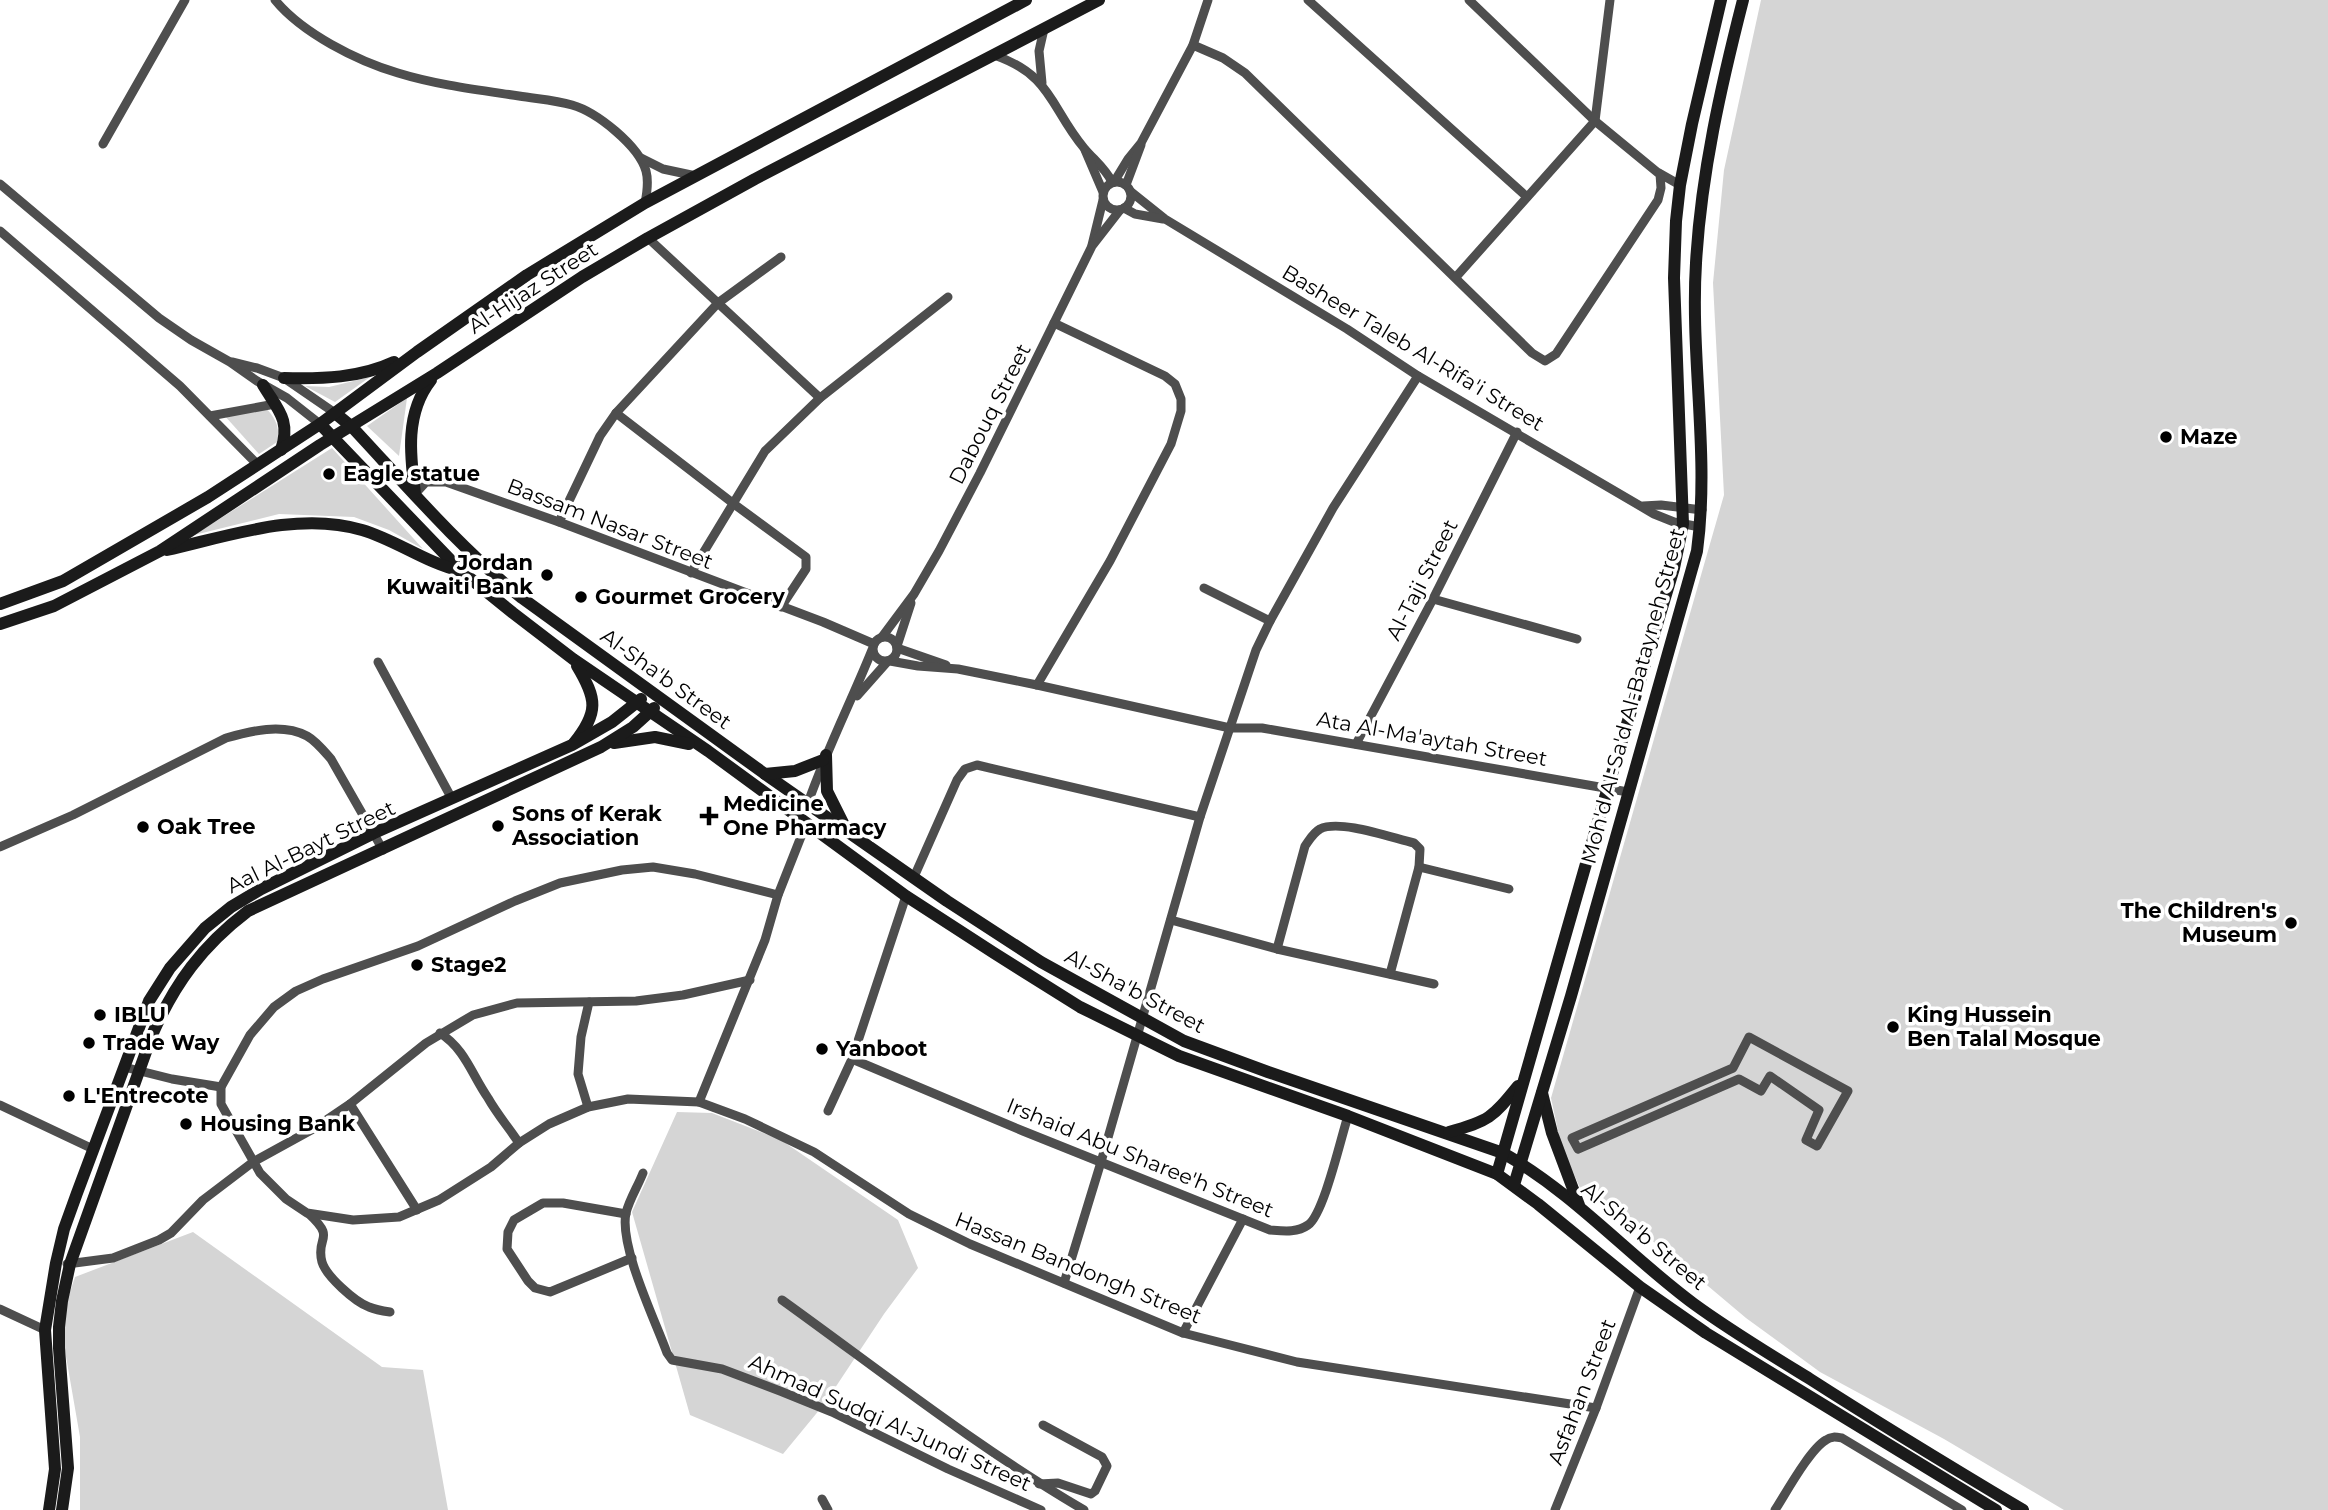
<svg xmlns="http://www.w3.org/2000/svg" width="2328" height="1510" font-family="Montserrat,sans-serif">
  <rect width="100%" height="100%" fill="#fff"/>
  <g fill="#d5d5d5">
    <path d="M1761 0H2328V1510H2064L1944 1439 1820 1372 1746 1318 1670 1254 1580 1188 1561 1145 1551 1098 1724 495 1713 283 1724 170Z"/>
    <path d="M370 377 335 402 305 386 329 387Z"/>
    <path d="M407 398 399 456 367 426Z"/>
    <path d="M266 408C276 419 280 427 277 442L259 454 224 415Z"/>
    <path d="M332 448 423 549 389 530 354 517 279 514 194 535Z"/>
    <path d="M677 1112 712 1113 781 1140 898 1220 918 1268 884 1314 825 1403 783 1454 690 1415 632 1212Z"/>
    <path d="M193 1232 382 1367 423 1370 448 1510H80V1437L60 1322 75 1277Z"/>
  </g>
  <g fill="none" stroke-linecap="round" stroke-linejoin="round">
    <g stroke="#4e4e4e" stroke-width="9">
      <path d="M275 0C302 33 357 61 398 73 437 85 479 90 519 96 537 99 555 100 572 105 597 112 639 146 646 171 649 182 647 193 645 203"/>
      <path d="M1308 0 1527 197"/>
      <path d="M1469 0 1595 121 1657 172 1680 185"/>
      <path d="M1193 45 1223 58 1245 73 1532 353 1545 361 1556 354 1658 200 1661 188 1660 174"/>
      <path d="M994 55C1052 75 1050 107 1084 148 1094 160 1105 168 1112 182"/>
      <path d="M1042 83 1039 51 1044 29"/>
      <path d="M103 144 185 0"/>
      <path d="M1085 150 1103 192"/>
      <path d="M641 158 663 169 696 176"/>
      <circle cx="1117" cy="196" r="14"/>
      <path d="M1114 182 1128 159 1141 143 1193 45 1208 0"/>
      <path d="M0 184 159 318 191 340 230 362 257 381 287 398 320 424"/>
      <path d="M1126 185 1141 145"/>
      <path d="M1130 191 1165 219 1347 329 1418 376 1654 514 1674 522 1700 527"/>
      <path d="M1124 208 1135 214 1163 219"/>
      <path d="M0 231 180 386 258 465"/>
      <path d="M648 238 820 398"/>
      <path d="M1092 245 1103 200"/>
      <path d="M1456 277 1595 121 1610 0"/>
      <path d="M232 362 257 368 284 378 335 413"/>
      <path d="M616 413 734 504 806 557V569L781 607"/>
      <path d="M210 416 275 404"/>
      <path d="M415 494 426 482H446L559 522 823 622 874 644"/>
      <path d="M1643 506 1661 505 1702 510"/>
      <path d="M559 522 600 436 616 413 718 303 781 257"/>
      <path d="M691 573 765 451 820 398 948 297"/>
      <path d="M1204 588 1270 621"/>
      <path d="M1433 599 1577 639"/>
      <circle cx="885" cy="649" r="12"/>
      <path d="M882 637 914 594 939 551 980 473 1092 246 1120 210"/>
      <path d="M897 646 911 603"/>
      <path d="M897 648 946 665"/>
      <path d="M890 661 918 666 958 669 1037 685 1230 728H1262L1628 792"/>
      <path d="M378 662 452 799"/>
      <path d="M1037 685 1110 561 1171 444 1181 411V399L1175 384 1165 376 1054 323"/>
      <path d="M857 696 888 661"/>
      <path d="M1356 744 1433 599 1517 432"/>
      <path d="M808 803C826 751 851 702 872 650"/>
      <path d="M0 847 73 815 226 738C251 731 282 723 307 736 316 741 324 751 331 759L383 850"/>
      <path d="M1419 867 1509 889"/>
      <path d="M914 877 957 780 965 769 977 765 1200 817"/>
      <path d="M778 895 695 874 653 867 622 870 560 883 515 901 418 946 323 979 296 991 274 1007 250 1035 221 1087V1104L260 1173 286 1199 307 1213 353 1220 399 1217 439 1200 491 1167 519 1143 549 1124 588 1107 628 1099 699 1102 745 1119 814 1152 909 1214 970 1244 1183 1333 1297 1362 1596 1408"/>
      <path d="M1171 920 1277 949 1434 984"/>
      <path d="M1277 949 1305 846C1310 839 1313 833 1320 829 1340 819 1392 838 1414 843L1420 849 1419 867 1390 974"/>
      <path d="M440 1033C465 1049 472 1075 488 1098 497 1114 509 1128 519 1143"/>
      <path d="M1749 1037 1848 1091 1817 1146 1806 1140 1819 1110 1770 1076 1761 1091 1739 1079 1578 1149 1572 1138 1733 1068Z"/>
      <path d="M852 1059 1023 1131 1270 1230C1283 1231 1297 1233 1308 1225 1324 1214 1341 1137 1348 1116"/>
      <path d="M124 1067 172 1079 221 1087"/>
      <path d="M699 1102 765 940 778 895 806 824"/>
      <path d="M350 1104 417 1210"/>
      <path d="M0 1105 93 1149"/>
      <path d="M588 1107 578 1074 581 1037 589 1002"/>
      <path d="M828 1111 852 1059 906 896"/>
      <path d="M643 1173C638 1186 629 1200 626 1213 619 1246 655 1320 667 1353L672 1360 722 1369 780 1391 832 1412 948 1469 1041 1510"/>
      <path d="M309 1214C337 1240 315 1236 322 1262 326 1276 355 1302 369 1307 376 1310 383 1311 390 1312"/>
      <path d="M626 1214 563 1203H543L514 1220 508 1232 507 1249 528 1281 535 1288 550 1292 632 1258"/>
      <path d="M67 1264 113 1258 159 1240 171 1233 203 1200 253 1162 313 1129 350 1104 426 1043 473 1015 517 1003 636 1001 683 995 750 980"/>
      <path d="M1064 1283 1101 1162 1200 817 1256 650 1270 621 1333 508 1418 376"/>
      <path d="M782 1300C882 1372 978 1448 1084 1510"/>
      <path d="M0 1309 45 1330"/>
      <path d="M1183 1333 1243 1219"/>
      <path d="M1039 1484 1058 1483 1091 1494 1095 1491 1107 1466 1102 1457 1043 1425"/>
      <path d="M822 1499 828 1510"/>
      <path d="M1555 1510 1596 1408 1640 1287"/>
      <path d="M1775 1510C1786 1493 1810 1449 1826 1440 1831 1436 1836 1437 1842 1438L1962 1510"/>
    </g>
    <g stroke="#1b1b1b" stroke-width="12">
      <path d="M284 378C322 379 360 378 394 362"/>
      <path d="M263 385C278 410 291 420 281 450"/>
      <path d="M335 413 352 427C407 486 459 547 522 598L765 774 947 901 1041 962 1184 1041 1268 1072 1503 1153C1575 1194 1629 1256 1694 1304 1731 1331 1771 1355 1810 1379 1880 1424 1951 1467 2023 1510"/>
      <path d="M320 424 461 571 513 613 573 659 708 751 906 896 994 953 1080 1007 1179 1056 1348 1116 1497 1174 1538 1204 1640 1287 1706 1333 1996 1510"/>
      <path d="M415 493C410 455 405 413 431 380"/>
      <path d="M167 550C229 536 299 511 362 530 396 540 426 563 461 571"/>
      <path d="M0 604 63 581 208 497 320 424 417 352 527 275 645 203 1026 0"/>
      <path d="M0 624 54 606 160 551 320 445 437 373 582 277 648 238 755 179 1099 0"/>
      <path d="M574 743C599 712 597 699 577 666"/>
      <path d="M614 743 655 737 689 744"/>
      <path d="M826 755 827 791 845 827"/>
      <path d="M765 774 795 771 823 760"/>
      <path d="M1542 1093 1552 1133 1579 1205"/>
      <path d="M1449 1132C1489 1121 1492 1118 1518 1086"/>
      <path d="M1497 1174 1608 787 1674 568 1683 524 1674 278 1676 221 1680 185 1692 124 1721 0"/>
      <path d="M1514 1185 1571 996 1697 551C1710 455 1690 358 1696 263 1701 174 1721 86 1743 0"/>
      <path d="M49 1510 55 1469 45 1330 56 1263 64 1229 77 1193 149 1001 170 968 205 928 231 907 261 889 374 833 572 745 612 722 641 699"/>
      <path d="M62 1510 68 1468 59 1348V1327L62 1301 70 1264 152 1035C175 983 202 946 248 911L601 747 633 727 654 708"/>
    </g>
  </g>
  <g fill="#000" stroke="#fff" stroke-width="2.5">
    <circle cx="2166" cy="437" r="7"/>
    <circle cx="329" cy="474" r="7"/>
    <circle cx="547" cy="575" r="7"/>
    <circle cx="581" cy="597" r="7"/>
    <path d="M705.5 805.5h7v7h7v7h-7v7h-7v-7h-7v-7h7z"/>
    <circle cx="498" cy="826" r="7"/>
    <circle cx="143" cy="827" r="7"/>
    <circle cx="2291" cy="923" r="7"/>
    <circle cx="417" cy="965" r="7"/>
    <circle cx="100" cy="1015" r="7"/>
    <circle cx="1893" cy="1027" r="7"/>
    <circle cx="89" cy="1043" r="7"/>
    <circle cx="822" cy="1049" r="7"/>
    <circle cx="69" cy="1096" r="7"/>
    <circle cx="186" cy="1124" r="7"/>
  </g>
  <g text-anchor="middle" stroke-width="7" stroke-linejoin="round" paint-order="stroke">
    <g font-size="21" fill="#000" stroke="#fff">
      <text transform="translate(533 288) rotate(-33)" y="7">Al-Hijaz Street</text>
      <text transform="translate(1413 348) rotate(31)" y="7">Basheer Taleb Al-Rifa'i Street</text>
      <text transform="translate(990 414) rotate(-63)" y="7">Dabouq Street</text>
      <text transform="translate(610 524) rotate(21)" y="7">Bassam Nasar Street</text>
      <text transform="translate(1422 580) rotate(-63)" y="7">Al-Taji Street</text>
      <text transform="translate(666 679) rotate(36)" y="7">Al-Sha'b Street</text>
      <text transform="translate(1633 696) rotate(-75)" y="7">Moh'd Al-Sa'd Al-Batayneh Street</text>
      <text transform="translate(1432 739) rotate(10)" y="7">Ata Al-Ma'aytah Street</text>
      <text transform="translate(311 847) rotate(-26)" y="7">Aal Al-Bayt Street</text>
      <text transform="translate(1135 991) rotate(28)" y="7">Al-Sha'b Street</text>
      <text transform="translate(1140 1158) rotate(22)" y="7">Irshaid Abu Sharee'h Street</text>
      <text transform="translate(1644 1236) rotate(40)" y="7">Al-Sha'b Street</text>
      <text transform="translate(1078 1268) rotate(22)" y="7">Hassan Bandongh Street</text>
      <text transform="translate(1582 1392) rotate(-69)" y="7">Asfahan Street</text>
      <text transform="translate(890 1423) rotate(24)" y="7">Ahmad Sudqi Al-Jundi Street</text>
    </g>
    <g font-size="21" font-weight="bold" fill="#000" stroke="#fff" text-anchor="start">
      <text x="2180" y="444">Maze</text>
      <text x="343" y="481">Eagle statue</text>
      <text x="533" y="570" text-anchor="end">Jordan<tspan x="533" dy="24">Kuwaiti Bank</tspan></text>
      <text x="595" y="604">Gourmet Grocery</text>
      <text x="723" y="811">Medicine<tspan x="723" dy="24">One Pharmacy</tspan></text>
      <text x="512" y="821">Sons of Kerak<tspan x="512" dy="24">Association</tspan></text>
      <text x="157" y="834">Oak Tree</text>
      <text x="2277" y="918" text-anchor="end">The Children's<tspan x="2277" dy="24">Museum</tspan></text>
      <text x="431" y="972">Stage2</text>
      <text x="114" y="1022">IBLU</text>
      <text x="1907" y="1022">King Hussein<tspan x="1907" dy="24">Ben Talal Mosque</tspan></text>
      <text x="103" y="1050">Trade Way</text>
      <text x="836" y="1056">Yanboot</text>
      <text x="83" y="1103">L'Entrecote</text>
      <text x="200" y="1131">Housing Bank</text>
    </g>
  </g>
</svg>
